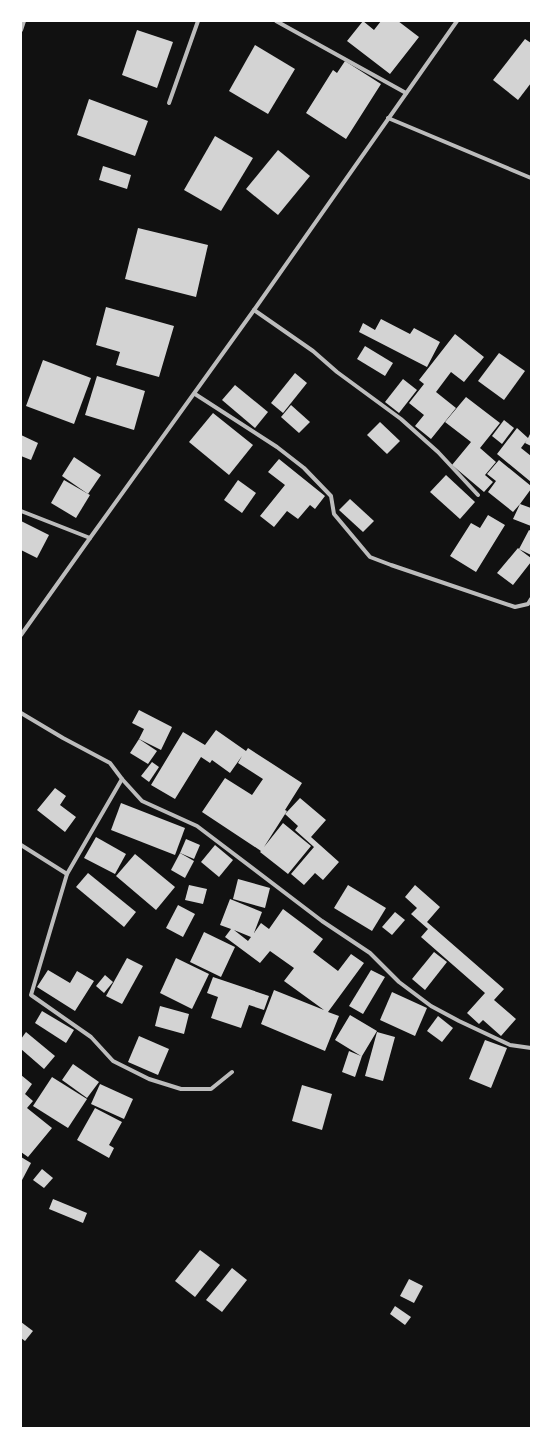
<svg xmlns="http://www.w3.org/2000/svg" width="552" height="1449" font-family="'Noto Sans',sans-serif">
  <rect width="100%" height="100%" fill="#111"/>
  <g fill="#d3d3d3" fill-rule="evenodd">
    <path d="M363 21 374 30 381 21H398L419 37 390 74 347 41Z"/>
    <path d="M137 30 173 42 157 88 122 75Z"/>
    <path d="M525 39 531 43V83L518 100 493 80Z"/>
    <path d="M255 45 295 69 268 114 229 91Z"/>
    <path d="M345 61 381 84 346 139 306 113 333 70 337 73Z"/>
    <path d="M89 99 148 121 135 156 77 135Z"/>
    <path d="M215 136 253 158 221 211 184 190Z"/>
    <path d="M278 150 310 176 278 215 246 189Z"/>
    <path d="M103 166 131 175 127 189 99 180Z"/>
    <path d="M138 228 208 245 196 297 125 279Z"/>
    <path d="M106 307 174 326 159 377 116 365 120 352 96 345Z"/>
    <path d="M381 319 410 334 414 328 440 342 427 367 359 332 363 323 375 330Z"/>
    <path d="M455 334 484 357 464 382 451 372 436 392 456 408 431 439 415 426 424 415 409 403 424 384 419 380Z"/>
    <path d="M365 346 393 363 385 376 357 359Z"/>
    <path d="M499 353 525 371 504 400 478 381Z"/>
    <path d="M43 360 91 378 74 424 26 406Z"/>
    <path d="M295 373 307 383 283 413 271 403Z"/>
    <path d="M97 376 145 391 134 430 85 415Z"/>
    <path d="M403 379 417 390 399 413 385 402Z"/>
    <path d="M235 385 268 412 255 428 222 400Z"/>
    <path d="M466 397 500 423 480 448 496 462 485 475 493 482 484 492 452 465 471 442 445 422Z"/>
    <path d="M291 405 310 422 299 433 281 417Z"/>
    <path d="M213 413 253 445 229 475 189 442Z"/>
    <path d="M504 420 514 428 502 444 492 436Z"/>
    <path d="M380 422 400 441 387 454 367 435Z"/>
    <path d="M517 428 528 438 531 432V446L525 443 527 440 521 448 531 456V482L497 454Z"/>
    <path d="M21 435 38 443 31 460 21 456Z"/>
    <path d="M74 457 101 475 88 494 62 476Z"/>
    <path d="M279 459 325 496 315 509 310 505 298 519 287 511 274 527 260 516 285 485 268 472Z"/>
    <path d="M499 460 531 486V489L520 504 531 508V526L513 519 520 504 513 512 488 492 496 481 487 474Z"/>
    <path d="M446 475 475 502 460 519 430 492Z"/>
    <path d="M64 480 90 495 76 518 51 503Z"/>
    <path d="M238 480 256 493 242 513 224 500Z"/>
    <path d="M350 499 374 521 363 532 339 510Z"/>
    <path d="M488 515 505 525 476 572 450 556 471 523 480 528Z"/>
    <path d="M21 521 49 535 37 558 21 550Z"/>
    <path d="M529 530 531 531V555L519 549 531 558V562L513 585 497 573 518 548 519 549Z"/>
    <path d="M139 710 172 727 161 750 139 739 144 729 132 723Z"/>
    <path d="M216 730 246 751 248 748 302 783 285 810 287 811 264 847 283 823 311 846 288 874 260 852 261 851 202 812 225 778 252 795 263 779 238 763 242 756 230 773 212 760 210 763 201 757 175 799 151 785 183 732 205 745Z"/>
    <path d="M139 739 157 751 148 764 130 753Z"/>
    <path d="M152 762 159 767 149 782 141 776Z"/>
    <path d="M55 788 66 796 60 805 76 817 65 832 37 810Z"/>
    <path d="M300 798 326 820 311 837 339 862 323 880 315 873 304 885 291 874 314 847 295 830 298 826 285 814Z"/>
    <path d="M121 803 185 828 175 855 111 830Z"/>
    <path d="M96 837 126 854 115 874 84 858Z"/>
    <path d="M186 839 200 845 194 859 180 853Z"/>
    <path d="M215 845 233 860 219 877 201 862Z"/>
    <path d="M180 853 194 861 185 878 171 870Z"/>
    <path d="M135 854 175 887 156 910 116 876Z"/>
    <path d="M88 873 136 912 124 927 76 887Z"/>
    <path d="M238 879 270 888 265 908 233 899Z"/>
    <path d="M189 885 207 889 203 904 185 900Z"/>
    <path d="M348 885 386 908 372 931 334 908Z"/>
    <path d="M415 885 440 907 427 922 504 989 494 1000 516 1019 501 1036 483 1020 479 1024 467 1013 485 993 421 937 428 929 411 914 417 908 405 897Z"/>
    <path d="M230 899 262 912 254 933 261 923 269 929 283 909 323 939 313 952 338 971 351 954 364 963 328 1012 339 1016 325 1051 261 1024 274 990 324 1010 284 981 294 968 270 951 260 963 225 937 231 929 220 925ZM234 930 251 937 248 941Z"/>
    <path d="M178 905 195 914 183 937 166 928Z"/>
    <path d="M395 912 405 920 392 935 382 927Z"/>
    <path d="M204 932 235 947 221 977 190 962Z"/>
    <path d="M434 952 447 962 425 990 412 979Z"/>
    <path d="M127 958 143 966 122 1004 106 996Z"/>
    <path d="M176 958 209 974 192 1009 160 993Z"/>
    <path d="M48 970 70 983 77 971 94 981 75 1011 37 987Z"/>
    <path d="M371 970 385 977 363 1014 349 1006Z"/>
    <path d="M105 975 113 982 104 993 96 986Z"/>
    <path d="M213 977 269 996 264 1010 249 1005 241 1028 211 1018 218 997 207 993Z"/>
    <path d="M392 992 427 1008 415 1036 380 1020Z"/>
    <path d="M160 1006 189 1014 184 1034 155 1026Z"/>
    <path d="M42 1011 74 1030 66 1043 35 1023Z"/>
    <path d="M350 1015 377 1031 362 1056 355 1077 342 1072 349 1051 361 1056 335 1040Z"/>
    <path d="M438 1016 453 1028 442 1042 427 1031Z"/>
    <path d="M26 1032 55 1056 44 1069 21 1049V1039Z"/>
    <path d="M377 1032 395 1037 383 1081 365 1076Z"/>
    <path d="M139 1036 169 1049 158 1075 128 1062Z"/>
    <path d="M485 1040 507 1048 491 1088 469 1079Z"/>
    <path d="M73 1064 99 1082 87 1098 62 1080Z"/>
    <path d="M21 1075 32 1084 25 1094 33 1101 27 1108 52 1128 28 1157 21 1152Z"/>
    <path d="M52 1077 87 1099 68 1128 33 1106Z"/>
    <path d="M100 1084 133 1099 124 1119 91 1104Z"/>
    <path d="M302 1085 332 1094 322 1130 292 1121Z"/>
    <path d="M95 1108 122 1122 109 1145 114 1148 109 1158 77 1140Z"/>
    <path d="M21 1157 31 1163 21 1182Z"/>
    <path d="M42 1169 53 1178 44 1188 33 1180Z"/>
    <path d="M53 1199 87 1213 83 1223 49 1209Z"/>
    <path d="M200 1250 220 1265 195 1297 175 1281Z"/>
    <path d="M232 1268 247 1280 222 1312 206 1300Z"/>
    <path d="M409 1279 423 1286 414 1303 400 1296Z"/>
    <path d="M395 1306 411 1317 405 1325 390 1314Z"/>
    <path d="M21 1322 33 1331 25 1341 21 1338Z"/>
  </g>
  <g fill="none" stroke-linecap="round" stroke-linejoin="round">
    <g stroke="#bcbcbc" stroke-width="4">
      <path d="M276 21 406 93"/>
      <path d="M21 30 24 21"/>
      <path d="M169 103 198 21"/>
      <path d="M388 118 531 178"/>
      <path d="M254 310 313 351 337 372 401 419 438 452 478 495"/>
      <path d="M195 394 277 447 304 468 331 496 334 514 370 557 391 565 515 607 528 604 531 599"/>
      <path d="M21 511 90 538"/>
      <path d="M21 635 90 538 254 310 457 21"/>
      <path d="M21 713 63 738 110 763 122 779 142 801 197 826 322 921 370 953 399 982 431 1006 459 1021 510 1045 531 1048"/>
      <path d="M122 779 67 874 31 995 91 1037 113 1061 149 1079 181 1089H211L232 1072"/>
      <path d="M21 845 67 874"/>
    </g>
  </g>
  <rect width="552" height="1449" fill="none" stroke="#ffffff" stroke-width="44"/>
</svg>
